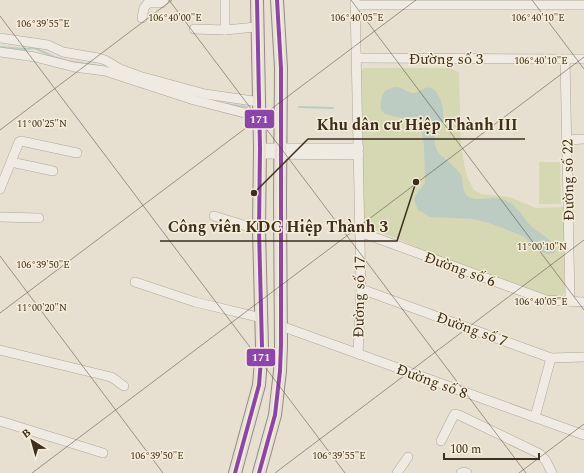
<svg xmlns="http://www.w3.org/2000/svg" width="584" height="473" font-family="Spectral,serif">
  <rect width="100%" height="100%" fill="#e7e0d1"/>
  <g fill="#d6d7b3">
    <path d="M364 68H449L459 72 461 148 467 177 474 190 481 194 509 197 536 208 564 207V293L561 297 550 296 424 251 403 241 363 226V127L361 78V72Z"/>
    <path d="M539 162H560L561 204H539Z"/>
  </g>
  <path fill="#bcccc2" d="M397 87C403 88 410 94 415 93 421 92 423 86 430 88 440 90 445 111 443 121 441 124 437 127 435 130 432 155 442 154 455 168 457 170 460 172 461 175 464 183 461 192 469 197 480 202 492 196 502 199 518 204 522 218 533 228 536 231 540 232 543 235 548 238 552 243 556 248L555 252 553 254H547L538 250 523 236 489 223 473 219 430 217 418 210 414 200 415 196 425 183 424 144 421 131 410 120 385 114 381 110C380 96 383 88 397 87Z"/>
  <g fill="none" stroke-linecap="round" stroke-linejoin="round">
    <g stroke="#bcccc2" stroke-width="2">
      <path d="M0 47 24 49 35 48 54 57 68 61 100 66"/>
      <path d="M226 104 247 107"/>
      <path d="M299 107 333 108"/>
    </g>
    <defs>
      <g id="minor">
        <path d="M225 0V30"/>
        <path d="M355 0 361 289 358 354"/>
        <path d="M355 5H584"/>
        <path d="M142 18 144 8 148 3H162L164 0"/>
        <path d="M194 29 225 30 257 27"/>
        <path d="M0 38 48 45 63 52 98 58 105 60 120 69 139 76 205 94 260 102"/>
        <path d="M0 52 35 57 74 67 105 71 194 100 260 117"/>
        <path d="M357 58 584 59"/>
        <path d="M565 59 570 301"/>
        <path d="M567 140 584 139"/>
        <path d="M260 148H359"/>
        <path d="M260 154 359 155"/>
        <path d="M11 162 53 171"/>
        <path d="M0 189 19 142 21 141 77 153"/>
        <path d="M214 216 259 230"/>
        <path d="M0 217 39 218"/>
        <path d="M360 232 546 300 584 302"/>
        <path d="M135 282 195 302 262 318"/>
        <path d="M361 289 551 358 584 357"/>
        <path d="M281 326 584 435"/>
        <path d="M0 350 111 377C116 379 118 383 124 386"/>
        <path d="M535 417 551 358"/>
        <path d="M0 421 103 453"/>
        <path d="M441 441 454 415 455 414 459 415 540 454 546 461 552 473"/>
        <path d="M397 473 408 457"/>
        <path d="M461 473 464 472 467 473"/>
      </g>
      <g id="major">
        <path d="M235 473 259 385 262 347 259 230 260 148 257 0"/>
        <path d="M259 473 275 415 280 371 281 345 280 202 281 68 277 0"/>
      </g>
    </defs>
    <use href="#minor" stroke="#ada599" stroke-width="10"/>
    <use href="#major" stroke="#928b80" stroke-width="14"/>
    <use href="#minor" stroke="#efebe3" stroke-width="9"/>
    <use href="#major" stroke="#e6e1d4" stroke-width="12"/>
    <defs>
      <g id="bus-1">
        <path d="M235 473 259 385 262 347 259 230 260 148 257 0"/>
        <path d="M259 473 275 415 280 371 281 345V68L277 0"/>
      </g>
    </defs>
    <use href="#bus-1" stroke="#f7eed8" stroke-width="7"/>
    <use href="#bus-1" stroke="#8e44ad" stroke-width="4"/>
  </g>
  <path fill="none" stroke="#3d2e20" stroke-width="1" stroke-opacity="0.45" d="M169 0 526 473M351 0 584 310M532 0 584 69M0 16 345 473M0 130 172 0M0 256 163 473M0 313 416 0M32 473 584 57M275 473 584 240M519 473 584 424"/>
  <g text-anchor="middle" stroke-width="3" stroke-linejoin="round" paint-order="stroke">
    <g font-size="15" fill="#3d2e20" stroke="#f7eed8">
      <text x="446" y="64">Đường số 3</text>
      <text transform="translate(568 180) rotate(-91)" y="5">Đường số 22</text>
      <text transform="translate(460 269) rotate(20)" y="5">Đường số 6</text>
      <text transform="translate(359 297) rotate(-89)" y="5">Đường số 17</text>
      <text transform="translate(472 329) rotate(20)" y="5">Đường số 7</text>
      <text transform="translate(432 381) rotate(20)" y="5">Đường số 8</text>
    </g>
  </g>
  <g font-size="10" text-anchor="middle" fill="#3d2e20" stroke="#f7eed8" stroke-width="3" stroke-linejoin="round" paint-order="stroke">
    <text x="175" y="21">106°40'00"E</text>
    <text x="357" y="21">106°40'05"E</text>
    <text x="538" y="21">106°40'10"E</text>
    <text x="43" y="27">106°39'55"E</text>
    <text x="541" y="64">106°40'10"E</text>
    <text x="42" y="127">11°00'25"N</text>
    <text x="542" y="250">11°00'10"N</text>
    <text x="43" y="268">106°39'50"E</text>
    <text x="541" y="305">106°40'05"E</text>
    <text x="42" y="311">11°00'20"N</text>
    <text x="157" y="459">106°39'50"E</text>
    <text x="339" y="459">106°39'55"E</text>
  </g>
  <path fill="none" stroke="#3d2e20" stroke-width="1.5" d="M254 193L308 139H525M416 182L397 241H160"/>
  <g fill="#3d2e20" stroke="#f7eed8" stroke-width="1.5">
    <circle cx="254" cy="193" r="4"/>
    <circle cx="416" cy="182" r="4"/>
  </g>
  <g font-size="16" text-anchor="middle" font-weight="bold" fill="#3d2e20" stroke="#f7eed8" stroke-width="3" stroke-linejoin="round" paint-order="stroke">
    <text x="417" y="130">Khu dân cư Hiệp Thành III</text>
    <text x="278" y="232">Công viên KDC Hiệp Thành 3</text>
  </g>
  <g stroke="#f7eed8" stroke-width="1.5">
    <rect x="244" y="109" width="31" height="20" rx="4" fill="#8e44ad"/>
    <rect x="246" y="348" width="30" height="19" rx="4" fill="#8e44ad"/>
  </g>
  <g font-size="11" text-anchor="middle" font-weight="bold" fill="#fff">
    <text x="259" y="123">171</text>
    <text x="261" y="361">171</text>
  </g>
  <g transform="translate(32 441) rotate(323)" stroke="#f7eed8" stroke-width="3" paint-order="stroke">
  <path d="M0-3L7 15L0 10L-7 15Z" fill="#3d2e20"/>
  <text y="-6" font-size="11" font-weight="bold" text-anchor="middle" fill="#3d2e20">B</text>
  </g>
  <path d="M444 453v6h95v-6" fill="none" stroke="#3d2e20" stroke-width="2"/>
  <text x="450" y="453" font-size="12" fill="#3d2e20" stroke="#f7eed8" stroke-width="3" paint-order="stroke">100 m</text>
</svg>
